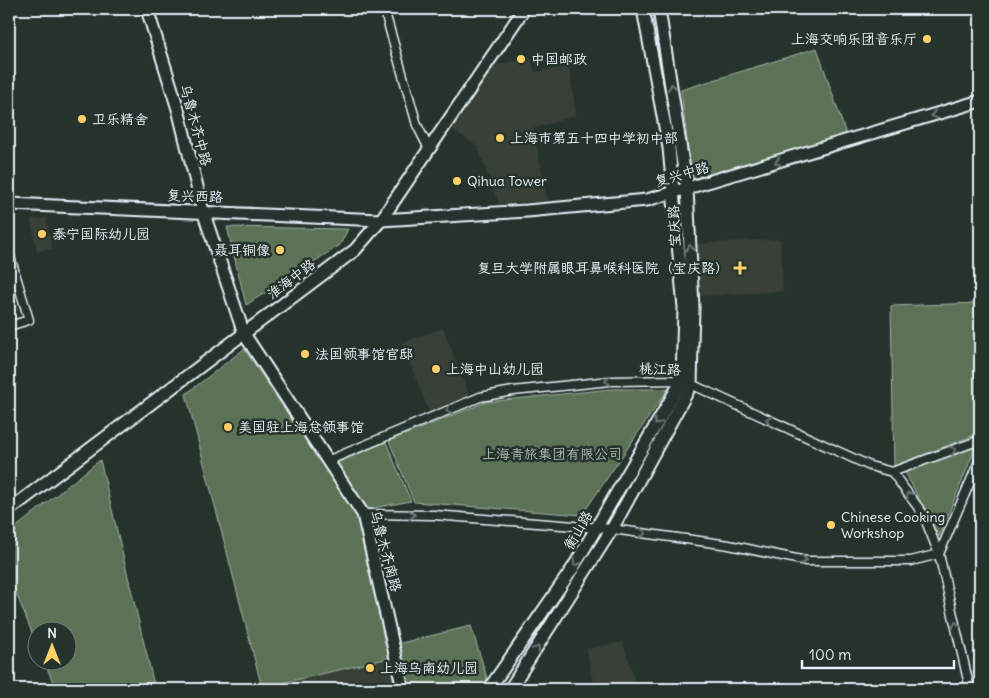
<svg xmlns="http://www.w3.org/2000/svg" width="989" height="698" font-family="Delius,'LXGW WenKai TC',sans-serif">
  <rect width="100%" height="100%" fill="#26332d"/>
  <filter id="ink" filterUnits="userSpaceOnUse"><feTurbulence type="fractalNoise" baseFrequency=".02" numOctaves="2"/><feDisplacementMap in="SourceGraphic" scale="10" xChannelSelector="R" yChannelSelector="G"/><feConvolveMatrix kernelMatrix="1 2 1 2 8 2 1 2 1" color-interpolation-filters="sRGB"/></filter>
  <g filter="url(#ink)">
    <g fill="#394137">
      <path d="M531 58 535 72 569 66 576 115 533 129 548 201 499 204 478 147 451 128 495 65Z"/>
      <path d="M46 218 52 249 37 251 31 219Z"/>
      <path d="M780 239 783 291 701 296 697 244Z"/>
      <path d="M443 328 469 395 429 412 402 343Z"/>
      <path d="M623 642 637 689H595L586 649Z"/>
      <path d="M389 658 397 689 262 688Z"/>
    </g>
    <g fill="#5c7257" stroke="#a2b2a8">
      <path d="M817 48 846 134 692 180 681 90Z"/>
      <path d="M227 227 348 229 340 245 246 305Z"/>
      <path d="M980 303V433L894 466 891 306Z"/>
      <path d="M244 349 356 515 389 658 262 688 186 394Z"/>
      <path d="M611 389H668L582 515 414 502 389 441 486 402Z"/>
      <path d="M386 442 411 501 368 509 335 464Z"/>
      <path d="M976 447 939 537 905 472Z"/>
      <path d="M100 460 155 689H56L44 661 68 660V630H38L37 645 9 576V533Z"/>
      <path d="M471 626 488 681 482 689H408L397 644Z"/>
    </g>
    <g fill="none" stroke-linecap="round" stroke-linejoin="round">
      <defs>
        <g id="street">
          <path d="M384 9 417 125 429 149"/>
          <path d="M9 10 13 9"/>
          <path d="M9 253 29 320 9 326"/>
          <path d="M327 461 480 397 513 391 610 381 682 380 870 466 892 472 923 514 939 554 970 689"/>
          <path d="M892 472 980 440"/>
          <path d="M363 514 434 515 612 529 729 545 806 561H911L939 554"/>
          <path d="M939 554 980 459"/>
        </g>
        <g id="secondary">
          <path d="M147 9 178 109 203 211 244 334 363 514 403 689"/>
          <path d="M9 204 381 220 527 211 647 200 980 101"/>
          <path d="M9 510 355 250 381 220 524 9"/>
          <path d="M489 689 573 568 682 380 684 308 669 148 643 9"/>
          <path d="M510 689 612 529 691 385 693 307 687 189 659 9"/>
        </g>
      </defs>
      <use href="#street" stroke="#e8f1f8" stroke-width="11"/>
      <use href="#secondary" stroke="#e8f1f8" stroke-width="15"/>
      <use href="#street" stroke="#26332d" stroke-width="8"/>
      <use href="#secondary" stroke="#26332d" stroke-width="11"/>
    </g>
    <defs><path id="oneway-chevron" d="M-2-3.5L2.5 0L-2 3.5" fill="none" stroke-width="1.6" stroke-linecap="round" stroke-linejoin="round" transform="scale(1.25)"/></defs>
    <g stroke="#6a7674">
      <use href="#oneway-chevron" transform="translate(672 87) rotate(-99)"/>
      <use href="#oneway-chevron" transform="translate(934 115) rotate(163)"/>
      <use href="#oneway-chevron" transform="translate(778 162) rotate(163)"/>
      <use href="#oneway-chevron" transform="translate(690 248) rotate(-93)"/>
      <use href="#oneway-chevron" transform="translate(608 381) rotate(176)"/>
      <use href="#oneway-chevron" transform="translate(449 410) rotate(157)"/>
      <use href="#oneway-chevron" transform="translate(769 420) rotate(-156)"/>
      <use href="#oneway-chevron" transform="translate(657 422) rotate(121)"/>
      <use href="#oneway-chevron" transform="translate(953 450) rotate(-20)"/>
      <use href="#oneway-chevron" transform="translate(909 495) rotate(-127)"/>
      <use href="#oneway-chevron" transform="translate(412 515) rotate(1)"/>
      <use href="#oneway-chevron" transform="translate(643 533) rotate(7)"/>
      <use href="#oneway-chevron" transform="translate(804 560) rotate(8)"/>
      <use href="#oneway-chevron" transform="translate(576 563) rotate(122)"/>
      <use href="#oneway-chevron" transform="translate(956 625) rotate(-103)"/>
      <use href="#oneway-chevron" transform="translate(537 649) rotate(-57)"/>
    </g>
  </g>
  <g fill="#ffd166" stroke="#26332d" stroke-width="2">
    <circle cx="927" cy="39" r="5"/>
    <circle cx="521" cy="59" r="5"/>
    <circle cx="82" cy="119" r="5"/>
    <circle cx="500" cy="138" r="5"/>
    <circle cx="457" cy="181" r="5"/>
    <circle cx="42" cy="234" r="5"/>
    <circle cx="280" cy="250" r="5"/>
    <path d="M737.5 260.5h5v5h5v5h-5v5h-5v-5h-5v-5h5z"/>
    <circle cx="305" cy="354" r="5"/>
    <circle cx="436" cy="369" r="5"/>
    <circle cx="228" cy="427" r="5"/>
    <circle cx="831" cy="525" r="5"/>
    <circle cx="370" cy="668" r="5"/>
  </g>
  <g text-anchor="middle" stroke-width="5" stroke-linejoin="round" paint-order="stroke">
    <g font-size="14" fill="#e8f1f8" stroke="#26332d" text-anchor="start">
      <text x="917" y="44" text-anchor="end">上海交响乐团音乐厅</text>
      <text x="531" y="64">中国邮政</text>
      <text x="92" y="124">卫乐精舍</text>
      <text x="510" y="143">上海市第五十四中学初中部</text>
      <text x="467" y="186">Qihua Tower</text>
      <text x="52" y="239">泰宁国际幼儿园</text>
      <text x="270" y="255" text-anchor="end">聂耳铜像</text>
      <text x="729" y="273" text-anchor="end">复旦大学附属眼耳鼻喉科医院（宝庆路）</text>
      <text x="315" y="359">法国领事馆官邸</text>
      <text x="446" y="374">上海中山幼儿园</text>
      <text x="238" y="432">美国驻上海总领事馆</text>
      <text x="841" y="522">Chinese Cooking<tspan x="841" dy="16">Workshop</tspan></text>
      <text x="380" y="673">上海乌南幼儿园</text>
    </g>
    <g font-size="14" fill="#e8f1f8" stroke="#26332d">
      <text transform="translate(196 125) rotate(75)" y="5">乌鲁木齐中路</text>
      <text transform="translate(682 174) rotate(-16)" y="5">复兴中路</text>
      <text transform="translate(195 196) rotate(2)" y="5">复兴西路</text>
      <text transform="translate(674 226) rotate(-93)" y="5">宝庆路</text>
      <text transform="translate(291 279) rotate(-37)" y="5">淮海中路</text>
      <text transform="translate(660 369) rotate(2)" y="5">桃江路</text>
      <text transform="translate(578 530) rotate(-60)" y="5">衡山路</text>
      <text transform="translate(386 551) rotate(75)" y="5">乌鲁木齐南路</text>
    </g>
    <g font-size="14" fill="#b0beb8" stroke="#26332d">
      <text x="552" y="459">上海青旅集团有限公司</text>
    </g>
  </g>
  <rect width="989" height="698" fill="none" stroke="#26332d" stroke-width="30"/>
  <rect x="15" y="15" width="959" height="668" fill="none" stroke="#e8f1f8" stroke-width="2" filter="url(#ink)"/>
  <g transform="translate(52 646)"><circle r="24" fill="#26332d" stroke="#747f7e"/>
  <path d="M0-4L9 19L0 12L-9 19Z" fill="#ffd166"/>
  <text y="-8" font-size="14" font-weight="bold" text-anchor="middle" fill="#e8f1f8">N</text>
  </g>
  <path d="M802 660v8h152v-8" fill="none" stroke="#e8f1f8" stroke-width="2.5"/>
  <text x="809" y="660" font-size="15" fill="#e8f1f8" stroke="#26332d" stroke-width="4" paint-order="stroke">100 m</text>
</svg>
